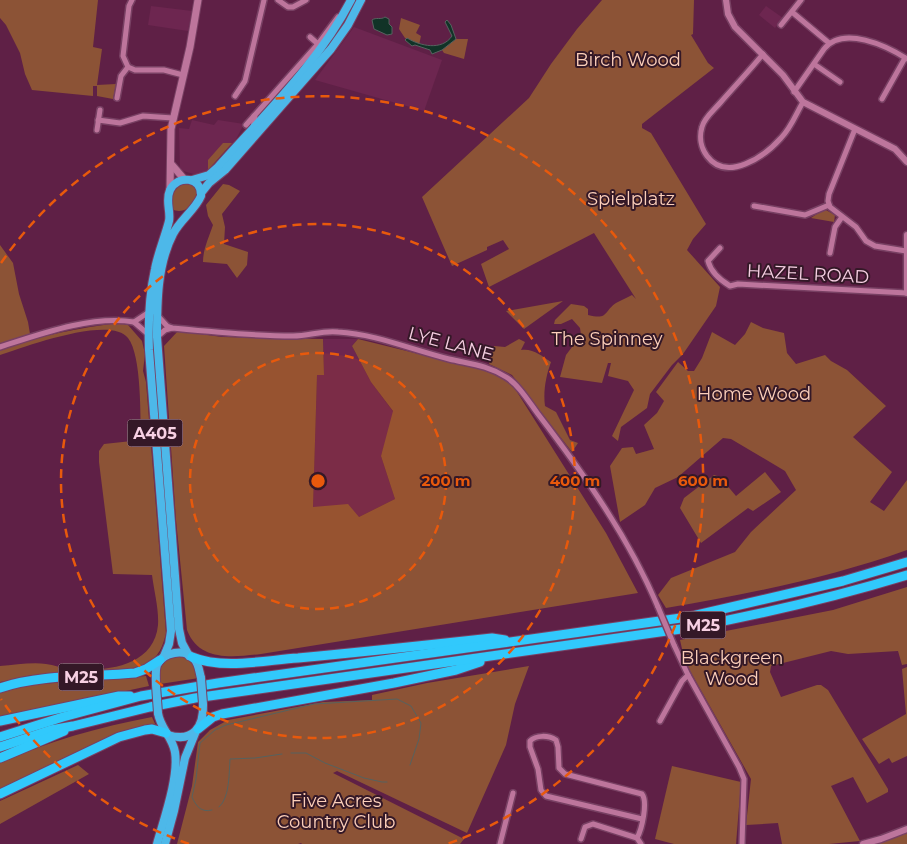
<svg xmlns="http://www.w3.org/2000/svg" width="907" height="844" font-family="Montserrat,sans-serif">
  <rect width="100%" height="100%" fill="#5f2046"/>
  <g fill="#6d2650">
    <path d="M151 6 192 11 188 31 148 25Z"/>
    <path d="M766 6 783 18 775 28 759 15Z"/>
    <path d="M354 27 442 60 424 111 315 80Z"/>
    <path d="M192 120 214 125 218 120 244 124 232 147 209 170 197 175 180 170 179 128 189 129Z"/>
    <path d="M323 339H358L352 346 371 382 394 413 381 456 395 499 359 517 313 507 317 375H324Z"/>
  </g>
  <g fill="#8c5336">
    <path d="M0 0H98L93 47 102 49 97 85 116 84 113 99 97 96V86H93V96L32 90 25 74 20 53 6 25 0 18Z"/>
    <path d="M602 0H694L693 34 691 35 708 63 714 68 642 124V128L651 133 706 224 693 239 687 250 720 287 716 306 683 354 672 365 650 394 647 408 621 427 618 441 612 436 634 390 628 381 608 376 611 363H608L602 383 560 377 566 355 581 335 580 328 572 319 561 324H554L555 320 571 304 584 306 588 309V315C609 320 603 312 616 303 621 300 627 298 632 295L636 299 594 233 489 287 481 264 509 249 503 240 487 247V250L452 266 422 197 529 98 551 64 577 29Z"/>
    <path d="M401 18 420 25 416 33 421 36 419 45 405 38 399 29Z"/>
    <path d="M456 39H468L464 59 444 53 442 50Z"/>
    <path d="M223 143H232L208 170V160Z"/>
    <path d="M185 182 193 184 197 191C197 203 184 216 172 209 171 196 173 189 185 182Z"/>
    <path d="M223 184 229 185 240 191 222 214 225 227 224 244 248 252 247 265 237 278 227 264 203 262C203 249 209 237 213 225L208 216 206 205Z"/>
    <path d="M824 209 835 215 834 222 811 218Z"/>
    <path d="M0 245 13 263 19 294 28 322 30 334 0 344Z"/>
    <path d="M563 301 524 329 506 311Z"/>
    <path d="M751 322 763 328 784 333 787 353 796 364 825 355 831 361 847 370 886 406 853 437 892 472 870 502 884 511 907 480V550C829 578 747 594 666 608L658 595 671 578 735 552 751 532 796 490 785 471 731 439 723 438 678 477 655 488 645 505 620 522 610 466 622 448 633 447 636 454 654 449 644 425 657 413 664 401 656 392 678 362 688 371H694L702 358 712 332 735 345 745 334Z"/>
    <path d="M119 323 128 325 142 341 145 354 143 371 146 382 166 633C163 646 159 657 146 664 136 670 124 670 112 671 86 674 60 673 34 675 23 676 11 680 0 682V666C15 665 32 662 46 664 54 665 61 668 69 669 103 672 154 668 158 625 159 609 154 591 152 575L113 574 99 462V451L104 444 141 440C140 417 142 356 128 338 110 315 25 347 0 355V349C39 336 78 328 119 323Z"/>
    <path d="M178 331 222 337 323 339 324 375H317L313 507 348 504 359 517 395 499 381 456 393 411 371 382 352 346 358 339 496 373 512 384 606 533 638 593 261 654C233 657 199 662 187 630L176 520 164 346Z"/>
    <path d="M519 339 525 342 521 350C533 348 542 356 551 362 546 376 543 391 545 406L556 412 570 440 578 443 572 452 512 375 489 364 494 346 505 347Z"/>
    <path d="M765 472 781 492 753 511 748 508 701 543 680 508 684 498 714 475 720 477 736 496Z"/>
    <path d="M907 587V664L902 665 898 651 848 654 831 651 771 666 770 672 781 697 817 685H821L828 690 888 789V792L867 803 853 777 831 786 860 841 829 844H782L778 823 746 825 751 779 685 662 680 640 833 610Z"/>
    <path d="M183 656C193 661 197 668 199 678L160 684C158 665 163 657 183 656Z"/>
    <path d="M529 666 515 704 506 745 467 833 337 771 333 773 464 839 460 844H302L301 843 298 844H177L192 786 198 742 210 730 228 720 323 702 372 700V695L427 683Z"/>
    <path d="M907 667V756L892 763 889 758 879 764 862 739 906 714 902 669Z"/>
    <path d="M146 676 149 686 0 718V693L27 685Z"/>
    <path d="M152 717 156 726 147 725 111 736 0 789V763C48 741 100 727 152 717Z"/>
    <path d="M78 765 89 774 0 824V801Z"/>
    <path d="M672 766 741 782 736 844H674L655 839Z"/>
    <path d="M907 832V844H876L878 843Z"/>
  </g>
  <g fill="#113327" stroke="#56625f">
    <path d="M385 17 389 19V24L392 27V34L387 35 374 29 372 20C376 17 381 20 385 17Z"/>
    <path d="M447 20 451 25 456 39 442 50 432 54 430 50 415 45 412 46 405 40 407 38C420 46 442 51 452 36L445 22Z"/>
  </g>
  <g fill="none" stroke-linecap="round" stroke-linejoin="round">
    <g stroke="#56625f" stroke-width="1">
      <path d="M291 753H306L325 763 364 778 382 782H387"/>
      <path d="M219 807C230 798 229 772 230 759L255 758 282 754"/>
      <path d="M212 810C201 813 196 806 192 797L196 779 200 743 215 730 226 725 314 704 397 699 411 706 421 723 419 739 410 765"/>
    </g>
    <defs>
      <g id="minor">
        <path d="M132 0 129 6 123 56 128 67 135 70H164L183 75"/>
        <path d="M278 0 288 7H293L306 0"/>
        <path d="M792 12 829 43"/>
        <path d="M781 25 801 0"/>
        <path d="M310 37 318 44"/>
        <path d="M763 54C749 71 734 87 720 103 714 110 704 118 702 127 699 137 701 148 707 156 727 183 765 156 781 138 791 128 796 114 803 102"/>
        <path d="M814 64 840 82"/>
        <path d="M794 92 824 49C843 25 887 46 907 59"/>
        <path d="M235 96 245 81 264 0"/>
        <path d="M117 98 121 76 128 67"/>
        <path d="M882 99 905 58"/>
        <path d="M98 120 120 123 143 116 173 118"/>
        <path d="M246 125 254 116"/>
        <path d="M253 127 255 117 254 116 318 44 338 17"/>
        <path d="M855 129 829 194 828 201 830 207 856 227 866 241 875 246 906 251"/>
        <path d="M97 130 100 110"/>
        <path d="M754 206 805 215 829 205"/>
        <path d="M720 248 708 261C711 272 720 280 730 286L738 284 907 293"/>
        <path d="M830 253 835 227 842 217"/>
        <path d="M157 315 167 326 172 328C213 332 253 336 293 336 309 336 323 330 338 332 376 334 412 350 449 359 470 364 487 365 506 377 519 385 529 402 538 414 584 474 629 538 658 607"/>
        <path d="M134 322 149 312"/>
        <path d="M157 337 165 330 172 328"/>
        <path d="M0 347C40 334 92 315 134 322L148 334"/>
        <path d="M674 645 688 675 739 767 744 779 742 844"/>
        <path d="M660 721 682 681 688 675"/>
        <path d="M637 838C642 829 648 802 642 794L565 774 559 768 558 747 556 740C548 735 536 735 530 741V747L538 769 541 790 546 796 642 819"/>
        <path d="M581 839 585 827 593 824 637 838 641 844"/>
        <path d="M500 844 513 793"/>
      </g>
      <g id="tertiary">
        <path d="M726 0 728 14 735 27 783 75 803 102 895 149 907 162"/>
        <path d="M907 235V293"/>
        <path d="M863 844 881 839 907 829"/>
      </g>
      <g id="secondary">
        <path d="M172 165 184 179"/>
        <path d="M170 190 171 129 190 47 198 0"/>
      </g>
      <g id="trunk">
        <path d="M192 180 209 175 218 167C265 114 319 62 351 0"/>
        <path d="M201 193 209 183 225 170 331 49 348 25 361 0"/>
        <path d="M164 656 169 644 171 631 149 350C148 323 149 296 155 269 158 253 165 237 169 221 171 211 165 201 170 190 178 174 202 177 201 196 195 210 180 220 173 234 157 265 157 303 157 337L179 629 182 643 189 656"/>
        <path d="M156 685C156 678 155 671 157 665 163 652 185 648 194 659 199 664 199 671 201 678"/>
        <path d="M168 735C193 743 204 727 203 704"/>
        <path d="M157 844C164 819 179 777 175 752 172 736 160 728 158 713"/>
        <path d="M165 844 174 811 185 758 196 731"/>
      </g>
      <g id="motorway">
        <path d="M192 657C223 670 266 660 298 658 363 652 428 645 492 638L505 640"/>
        <path d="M0 688C40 674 92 677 135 673L146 669 160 660"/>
        <path d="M0 721 119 696H130"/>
        <path d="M198 729 213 717 222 714 394 683 456 670 480 662"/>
        <path d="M0 737 63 717 141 696 218 683 688 617 843 581 907 562"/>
        <path d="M0 747 51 730 73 726 150 707 195 698 688 628C762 614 835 597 907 575"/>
        <path d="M0 758 64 731"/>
        <path d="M0 794 119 737 145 730 152 729 166 733"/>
      </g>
    </defs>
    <use href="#minor" stroke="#784063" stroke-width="8"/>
    <use href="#tertiary" stroke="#784063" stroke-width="9"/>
    <use href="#secondary" stroke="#784063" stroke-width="9"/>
    <use href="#trunk" stroke="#784063" stroke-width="10"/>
    <use href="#motorway" stroke="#784063" stroke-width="11"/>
    <use href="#minor" stroke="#bd759c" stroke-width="5"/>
    <use href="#tertiary" stroke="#bd759c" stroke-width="6"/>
    <use href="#secondary" stroke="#bd759c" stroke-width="7"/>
    <use href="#trunk" stroke="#4db8e9" stroke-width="8"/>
    <use href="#motorway" stroke="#31c9fc" stroke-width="9"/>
    <defs>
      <path id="minor-bridge" d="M658 607 674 645"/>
      <g id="trunk-bridge">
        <path d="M201 678 203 704"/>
        <path d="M156 685 158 713"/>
      </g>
    </defs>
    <use href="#minor-bridge" stroke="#784063" stroke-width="8" stroke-linecap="butt"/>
    <use href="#trunk-bridge" stroke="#784063" stroke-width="10" stroke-linecap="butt"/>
    <use href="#minor-bridge" stroke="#bd759c" stroke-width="5"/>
    <use href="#trunk-bridge" stroke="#4db8e9" stroke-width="8"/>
  </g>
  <circle cx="318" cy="481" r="128" fill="#e8590c" fill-opacity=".12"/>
  <g fill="none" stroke="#e8590c" stroke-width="2.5" stroke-dasharray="9 6">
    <circle cx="318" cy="481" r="128"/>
    <circle cx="318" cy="481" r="257"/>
    <path d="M189 844A385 385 0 0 1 1 699M1 263A385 385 0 1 1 447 844"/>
  </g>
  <g text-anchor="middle" stroke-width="4" stroke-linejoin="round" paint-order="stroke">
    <g fill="#341827" stroke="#bc99ab" stroke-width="1">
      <rect x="127.5" y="419.5" width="55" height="27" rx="4"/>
      <rect x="680.5" y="611.5" width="45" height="27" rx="4"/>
      <rect x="58.5" y="663.5" width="45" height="27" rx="4"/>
    </g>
    <g font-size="16" font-weight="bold" fill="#f7d0e3">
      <text x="155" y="439">A405</text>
      <text x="703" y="631">M25</text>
      <text x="81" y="683">M25</text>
    </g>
    <g font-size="18" fill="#fccfba" stroke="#341827">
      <text x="628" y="66">Birch Wood</text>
      <text x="631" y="205">Spielplatz</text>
      <text x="607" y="345">The Spinney</text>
      <text x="754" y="400">Home Wood</text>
      <text x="732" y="664">Blackgreen<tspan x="732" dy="21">Wood</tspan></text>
      <text x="336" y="807">Five Acres<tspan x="336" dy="21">Country Club</tspan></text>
    </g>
    <g font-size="18" fill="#f7d0e3" stroke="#341827">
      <text transform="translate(808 274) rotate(3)" y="6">HAZEL ROAD</text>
      <text transform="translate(451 344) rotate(15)" y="6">LYE LANE</text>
    </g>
  </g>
  <circle cx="318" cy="481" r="8" fill="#e8590c" stroke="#341827" stroke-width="2.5"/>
  <g font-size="15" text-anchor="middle" font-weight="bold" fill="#e8590c" stroke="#341827" stroke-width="4" stroke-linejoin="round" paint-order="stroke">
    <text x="446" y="486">200 m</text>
    <text x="575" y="486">400 m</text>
    <text x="703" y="486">600 m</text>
  </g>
</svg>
